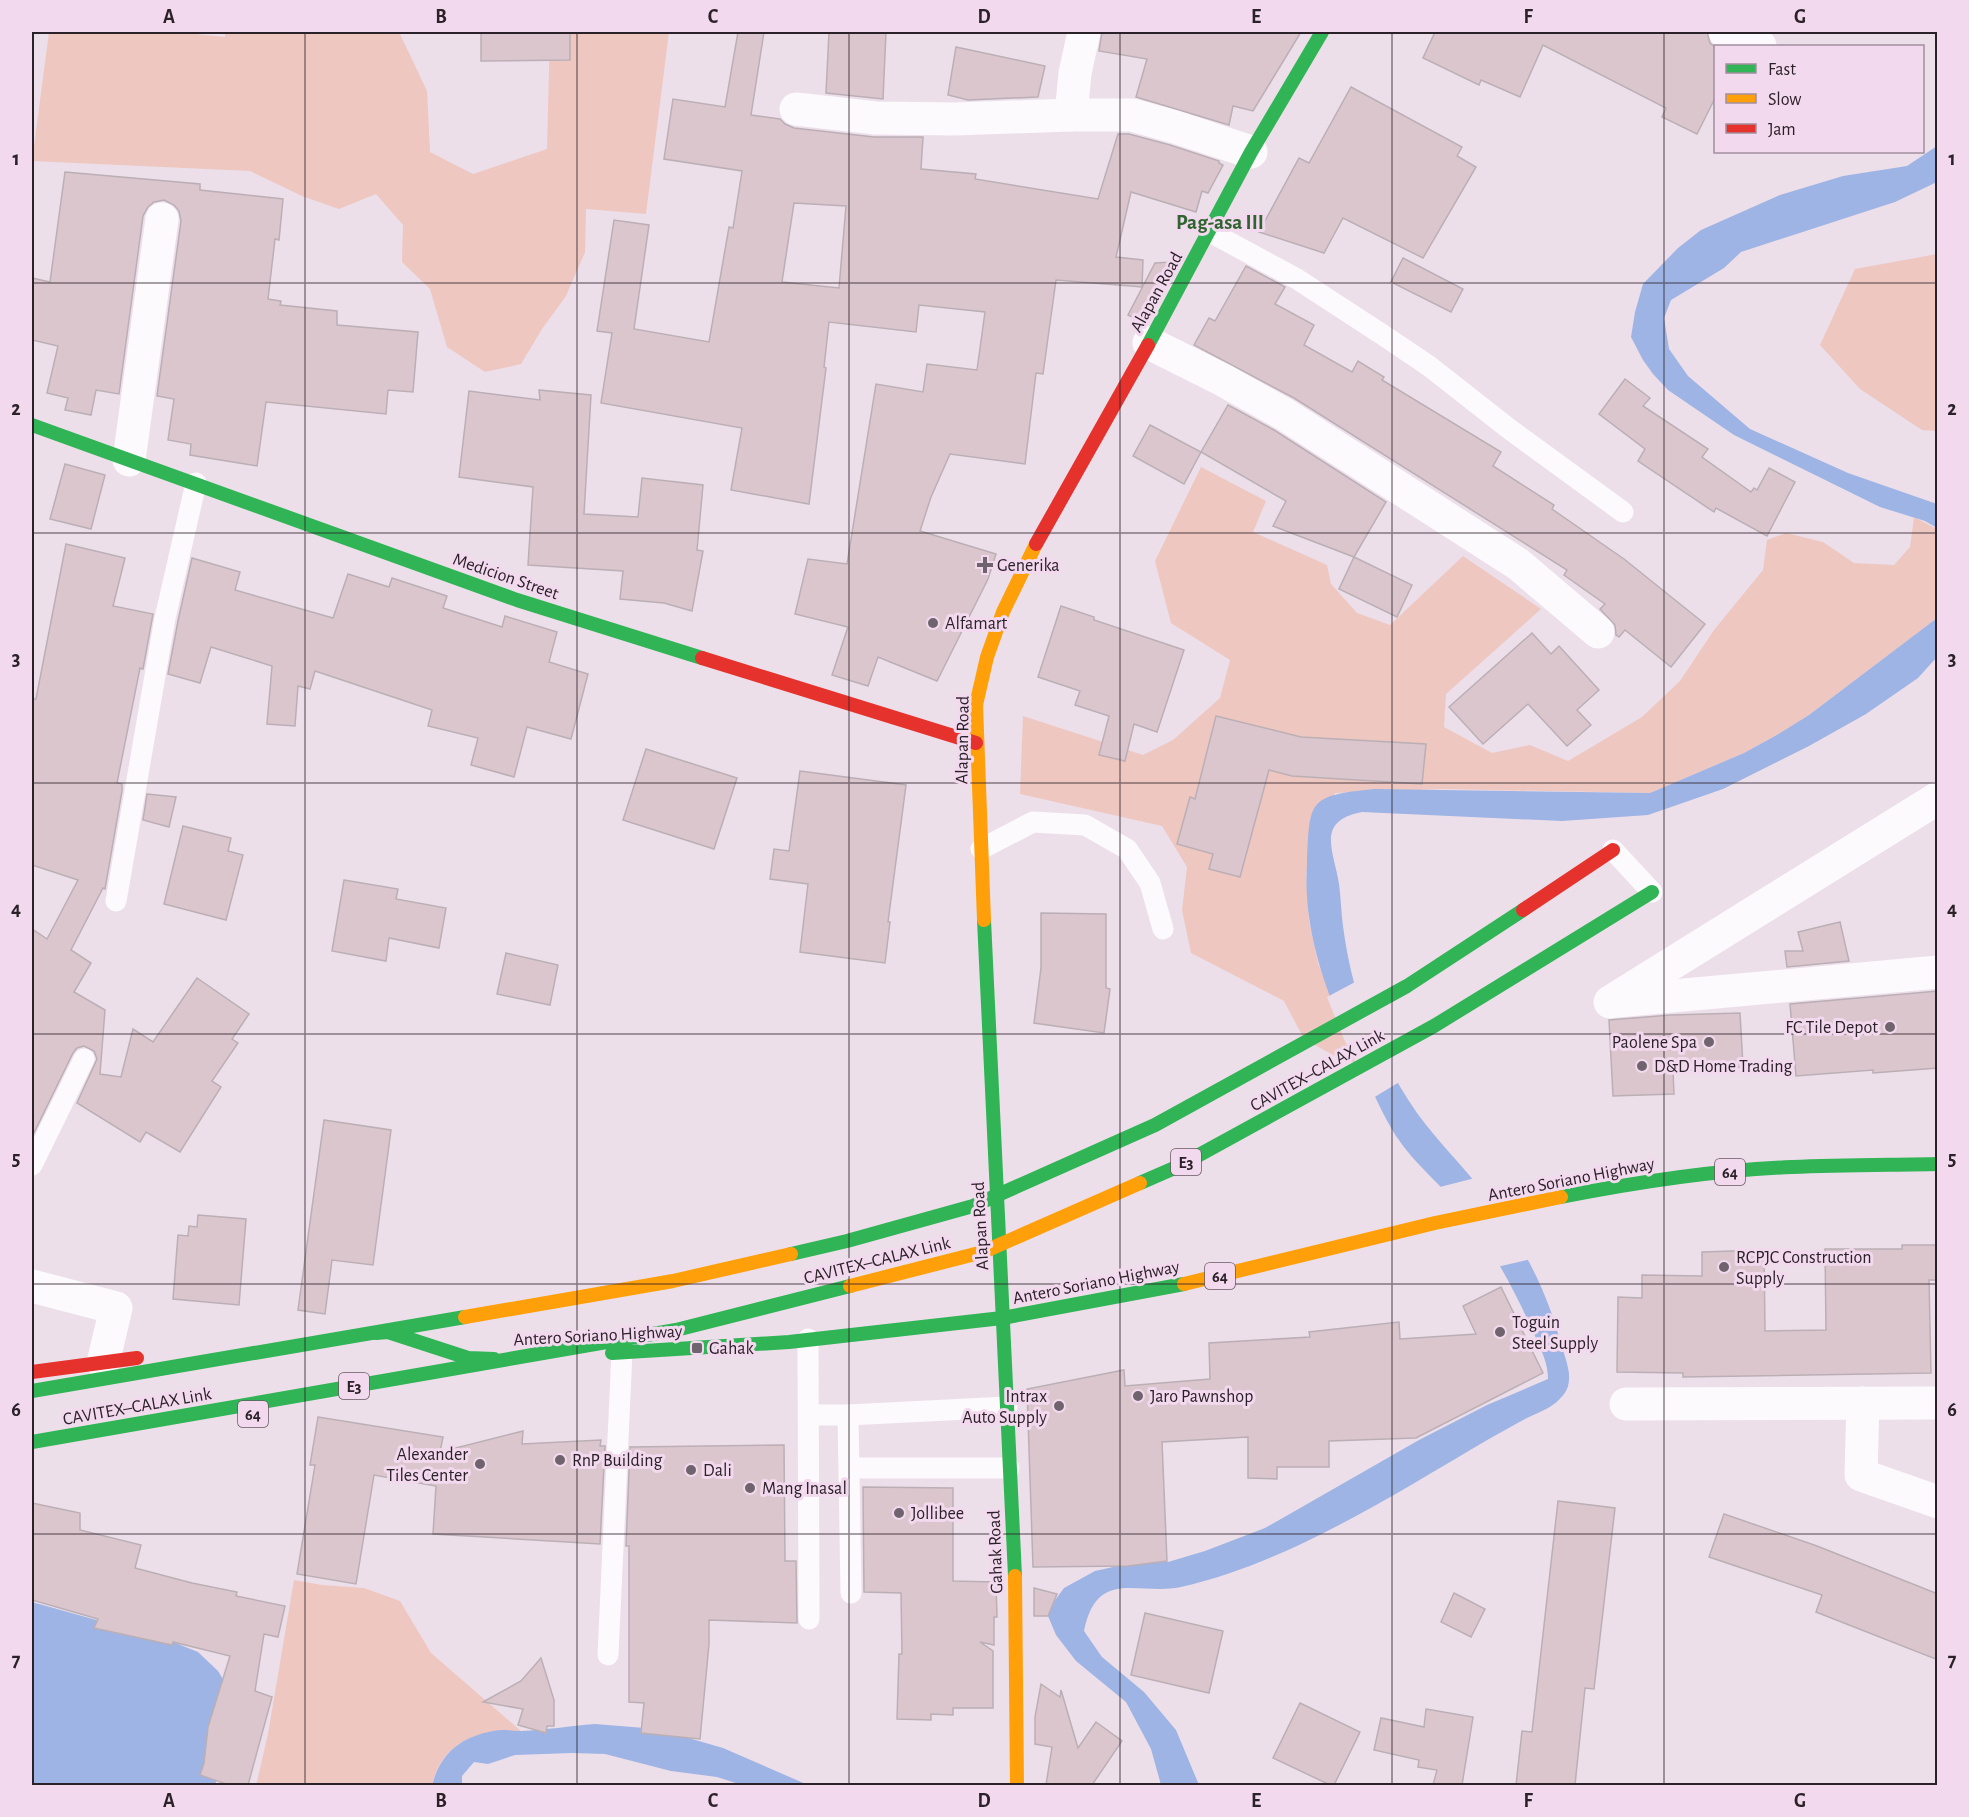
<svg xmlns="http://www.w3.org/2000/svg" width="1969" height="1817" font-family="'Alegreya Sans',sans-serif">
  <rect width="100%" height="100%" fill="#ecdfea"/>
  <g fill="#eec7c1">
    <path d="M49 32H177L225 37V32H399L427 91 430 152 473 174 547 149 550 32H669L646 214 586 209 585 252 566 296 542 329 521 364 485 372 447 347 430 289 402 262 403 225 376 194 339 209 302 196 250 171 32 161Z"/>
    <path d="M1937 254V431L1922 430 1860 389 1820 345 1855 269Z"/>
    <path d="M1201 467 1266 501 1253 532 1327 565 1331 584 1357 613 1390 625 1463 556 1541 609 1446 694 1444 727 1492 753 1530 745 1568 761 1642 717 1680 681 1714 630 1763 570 1767 540 1786 533 1823 542 1854 563 1894 565 1910 547 1914 517 1937 529V618L1809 715 1775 736 1744 753 1650 793 1441 789 1335 793 1306 873 1309 921 1318 963 1359 1064 1333 1055 1304 1039 1284 1001 1191 953 1182 910 1187 867 1162 826 1020 794 1023 716 1143 755 1173 740 1220 698 1230 660 1171 623 1155 561Z"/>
    <path d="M294 1580 322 1585 364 1588 400 1601 431 1653 521 1731C478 1730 443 1740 432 1785L256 1786 268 1734Z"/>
  </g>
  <g fill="#9eb4e4">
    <path d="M1937 146V182L1895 202 1741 252 1724 268 1671 300 1664 318 1669 349 1688 376 1750 429 1848 473 1937 504V528L1925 521 1880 507 1734 435 1668 390 1653 374 1643 360 1631 337 1635 312 1643 284 1678 248 1701 230 1780 195 1843 176 1907 166Z"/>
    <path d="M1937 618V657L1918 678 1866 714 1809 746 1723 789 1648 815 1562 821 1362 812C1315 821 1334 851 1339 884 1341 898 1341 912 1343 926 1349 972 1362 1020 1385 1060 1395 1078 1405 1096 1417 1113 1438 1142 1465 1168 1487 1197 1521 1241 1547 1290 1561 1344 1564 1354 1570 1369 1569 1379 1569 1390 1562 1398 1554 1404 1546 1410 1535 1414 1527 1418 1514 1425 1502 1432 1489 1439 1426 1476 1363 1515 1297 1546 1260 1563 1221 1578 1181 1587 1138 1596 1097 1567 1084 1631L1102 1657 1144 1692 1176 1730 1199 1785H1161L1151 1749 1126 1702 1076 1661 1056 1635 1048 1616 1053 1603 1064 1588 1095 1571 1136 1562H1168L1205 1551 1265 1528 1419 1440 1487 1405 1548 1379C1548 1363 1541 1350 1535 1336 1516 1293 1494 1251 1465 1214 1444 1187 1415 1165 1396 1136 1384 1117 1375 1096 1365 1076 1333 1010 1302 939 1307 864 1310 800 1307 796 1374 789L1650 793 1744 753 1775 736 1809 715Z"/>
    <path d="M32 1602 168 1640 198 1652 218 1671 232 1694 238 1715 215 1785H32Z"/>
    <path d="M595 1724 657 1729 723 1748 808 1785H742L717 1777 671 1771 605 1754 572 1753 515 1755 488 1764 474 1762 462 1776V1785L432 1786C440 1753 461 1737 493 1731 502 1729 512 1731 521 1731 546 1730 570 1726 595 1724Z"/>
  </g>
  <g fill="#ecdfea">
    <path d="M1357 981 1366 1012 1386 1055 1401 1081 1373 1098 1343 1037 1327 997Z"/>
    <path d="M1475 1178 1511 1225 1531 1259 1497 1267 1463 1216 1436 1188Z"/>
  </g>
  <g fill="#dbc6ce" stroke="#bbafb5" stroke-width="1.5" fill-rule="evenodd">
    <path d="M481 32H570V60L481 61Z"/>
    <path d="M738 32H764L751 115 780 119 785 124 794 128 874 137H923L921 169 976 174 975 179 1098 199 1118 134H1129L1170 145 1219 161V163L1223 165 1208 193 1202 191 1196 212 1131 192 1116 257 1143 260 1142 287 1056 280 1043 374 1036 373 1025 464 950 454 931 497 920 531 996 554 988 579 937 681 878 657 868 686 832 675 848 627 795 614 808 559 847 564 876 384 923 392 927 364 977 370 985 312 919 305 916 332 829 322 824 367 826 368 809 504 731 490 742 428 601 403 612 333 597 331 614 220 649 225 634 329 709 342 729 227 733 228 742 171 664 159 673 99 725 107ZM794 203 846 206 839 288 782 282Z"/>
    <path d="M829 32H886L883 99 826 93Z"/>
    <path d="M1102 32H1301L1253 111 1233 106 1229 125 1136 97 1147 59 1099 51Z"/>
    <path d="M1435 32H1707L1710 43 1716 48V96L1697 134 1662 117 1666 108 1543 45 1520 97 1481 80 1479 85 1423 58Z"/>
    <path d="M956 47 1045 66 1038 97 968 100 948 95Z"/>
    <path d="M1351 87 1462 147 1457 156 1476 167 1423 258 1343 218 1324 253 1259 232 1299 158 1309 163Z"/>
    <path d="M65 172 200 184V190L283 199 279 240 275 239 268 299 281 301 280 305 337 311V325L418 332 413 392 388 390 386 414 266 402 257 466 190 455 191 444 168 440 174 399 157 396 181 221 179 211 174 205 164 200 154 202 148 207 143 216 119 394 96 390 91 415 65 410 68 398 47 393 58 346 32 340V278L50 282Z"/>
    <path d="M1403 258 1463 289 1451 312 1391 282Z"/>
    <path d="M1171 262 1139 321 1128 315 1155 263Z"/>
    <path d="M1246 266 1285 287 1275 304 1314 325 1304 345 1352 372 1358 361 1384 377 1382 380 1501 452 1493 466 1554 505 1552 509 1624 559 1705 624 1671 667 1625 630 1619 637 1616 635 1615 625 1600 609 1605 604 1564 575 1567 570 1294 398 1194 345 1209 318 1215 321Z"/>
    <path d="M1625 379 1650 398 1643 406 1708 449 1702 457 1751 492 1754 488 1757 490 1769 468 1795 482 1767 536 1716 508 1714 512 1638 461 1645 449 1599 414Z"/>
    <path d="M539 390 591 395 584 514 638 517 642 478 703 485 697 550 703 551 692 611 664 603 620 599 623 571 528 565 533 487 459 477 469 391 540 400Z"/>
    <path d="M1228 405 1274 430 1386 502 1354 557 1273 526 1286 501 1201 452Z"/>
    <path d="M1150 425 1201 452 1184 484 1133 456Z"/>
    <path d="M65 464 105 475 91 529 50 519Z"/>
    <path d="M66 544 125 558 113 606 153 614 143 669 140 668 117 783 122 784V791L105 889 103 888 71 950 91 963 74 992 105 1010 100 1074 121 1077 133 1029 153 1042 197 978 249 1014 232 1039 238 1043 212 1081 221 1087 180 1152 146 1132 140 1142 77 1103 97 1059 94 1051 84 1046 77 1048 73 1053 32 1137V929L47 939 78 880 32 865V699H36Z"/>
    <path d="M1354 557 1412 585 1397 617 1339 589Z"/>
    <path d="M192 558 240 572 235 590 333 618 348 574 389 587 392 578 447 596 443 608 502 627 505 616 557 632 549 662 588 674 571 739 527 727 514 777 471 765 478 738 428 726 432 710 315 671 310 689 298 686 295 726 267 724 272 666 211 647 200 683 168 674 178 621Z"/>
    <path d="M1061 606 1094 617V620L1184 650 1157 732 1134 724 1125 761 1099 755 1109 716 1075 705 1080 691 1038 677Z"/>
    <path d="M1532 633 1551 654 1559 646 1599 690 1577 710 1591 725 1567 746 1528 704 1483 744 1449 707Z"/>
    <path d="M1216 716 1301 737 1426 744 1422 784 1292 776 1269 770 1240 877 1209 869 1213 854 1177 844 1190 797 1195 799Z"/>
    <path d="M646 749 737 778 714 849 623 820Z"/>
    <path d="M800 771 906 785 888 922H890L885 963 800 952 808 884 770 879 774 849 789 851Z"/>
    <path d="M147 794 176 797 169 827 143 820Z"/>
    <path d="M183 826 231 838 228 851 243 855 226 920 164 904Z"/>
    <path d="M344 880 398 889 396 899 446 908 439 948 389 938 386 961 332 951Z"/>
    <path d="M1041 913 1106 914V988L1110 989 1104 1033 1034 1023 1041 968Z"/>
    <path d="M1840 922 1849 961 1787 967 1785 951H1803L1798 932Z"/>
    <path d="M506 953 558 965 550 1005 497 994Z"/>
    <path d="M1938 991V1068L1873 1073V1070L1796 1076 1790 1004Z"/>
    <path d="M1740 1013 1743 1067 1673 1071 1674 1094 1613 1096 1609 1020 1671 1015Z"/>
    <path d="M324 1120 391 1130 373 1265 332 1260 325 1314 298 1310Z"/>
    <path d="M198 1215 246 1219 239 1305 173 1299 178 1235 188 1236 189 1226 197 1227Z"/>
    <path d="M1902 1245H1938V1280H1929L1931 1373 1683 1377V1373L1617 1372 1618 1297 1642 1298V1275L1702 1276V1252L1764 1250 1765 1331 1826 1330 1825 1249H1902Z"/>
    <path d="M1501 1287 1543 1373 1416 1438 1329 1441V1467H1277V1479L1248 1478V1437L1162 1442 1167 1561 1128 1566 1033 1567 1027 1389 1124 1370 1125 1386 1210 1379 1209 1343 1310 1337 1309 1332 1399 1322 1400 1339 1476 1334 1463 1306Z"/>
    <path d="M318 1417 443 1437 440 1452 523 1431 522 1444 601 1440 600 1446H605L600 1544 433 1534 436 1486 374 1475 356 1584 297 1574 315 1465H310Z"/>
    <path d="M784 1445 785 1561H796L797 1623 709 1620V1644L700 1739 641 1733 644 1703 629 1702V1546H626L630 1447Z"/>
    <path d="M863 1487 953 1488V1581L996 1582 997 1617H994V1645L980 1642 993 1651V1708H953V1715L931 1714V1720L897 1719 899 1654H902L901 1593 864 1592Z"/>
    <path d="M1558 1501 1615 1508 1594 1689 1585 1688 1575 1785H1516L1522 1731 1532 1732Z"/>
    <path d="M32 1503 80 1513V1530L141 1545 135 1568 192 1583 237 1592 236 1596 285 1606 278 1637 264 1634 255 1691 272 1697 248 1785H229L200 1775 204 1763 208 1727 230 1656 173 1642 172 1645 94 1628 98 1619 32 1600Z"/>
    <path d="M1724 1514 1817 1546 1938 1594V1660L1816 1612 1822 1595 1709 1557Z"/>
    <path d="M1034 1588 1057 1594 1048 1616H1034Z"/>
    <path d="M1454 1593 1485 1609 1471 1637 1441 1622Z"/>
    <path d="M1145 1613 1223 1631 1209 1693 1131 1675Z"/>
    <path d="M541 1658 554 1700V1726H547L546 1733 518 1725 523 1709 483 1702 521 1681Z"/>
    <path d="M1041 1684 1060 1697 1061 1690 1078 1748 1096 1722 1122 1741 1092 1785H1046L1052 1747 1035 1744V1717Z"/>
    <path d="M1300 1703 1360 1732 1334 1785H1330L1273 1758Z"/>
    <path d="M1426 1709 1473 1717 1462 1785H1433L1437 1770 1418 1767 1419 1760 1374 1750 1381 1718 1424 1727Z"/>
  </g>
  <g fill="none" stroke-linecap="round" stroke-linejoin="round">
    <g stroke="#fcfafc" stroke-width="21">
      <path d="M1210 232 1297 279 1386 337 1429 366 1508 428 1623 512"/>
      <path d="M981 849 1033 822 1085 825 1127 849 1150 883 1163 929"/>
      <path d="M1613 850 1652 892"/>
      <path d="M116 901 165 618 196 483"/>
      <path d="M32 1165 84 1059"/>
      <path d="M808 1339 809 1619"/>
      <path d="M810 1415H848L851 1593"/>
      <path d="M848 1415 1007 1407"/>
      <path d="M850 1468H1009"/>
      <path d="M608 1655 622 1352"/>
    </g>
    <g stroke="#fcfafc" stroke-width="33">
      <path d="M1725 32 1760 46"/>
      <path d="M796 109 876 118 955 119 1071 115H1132L1175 127 1251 152"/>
      <path d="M1071 115 1075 73 1084 32"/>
      <path d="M1149 343 1223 380 1284 414 1518 564 1598 632"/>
      <path d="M129 460 162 219"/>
      <path d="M1617 1001 1938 972"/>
      <path d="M1610 1002 1938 798"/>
      <path d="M32 1286 116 1308 103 1363"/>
      <path d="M1863 1403 1861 1475 1938 1502"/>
      <path d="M1626 1404 1938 1403"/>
    </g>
    <g stroke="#30b455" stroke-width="14">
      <path d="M1148 345 1251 152 1322 32"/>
      <path d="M32 425 517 600 702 658"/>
      <path d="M984 920 1015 1576"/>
      <path d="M1140 1183 1179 1166 1434 1026 1652 892"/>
      <path d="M1561 1197C1637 1182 1715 1170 1792 1167 1841 1165 1889 1165 1938 1164"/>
      <path d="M791 1254 847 1241 973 1206 1155 1125 1407 986 1523 910"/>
      <path d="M376 1333 388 1332 468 1358 494 1359"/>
      <path d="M612 1353 789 1342 1002 1318 1184 1284"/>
      <path d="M32 1391 465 1317"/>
      <path d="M32 1442 676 1330 850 1286"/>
    </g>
    <g stroke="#ff9f0a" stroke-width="14">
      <path d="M984 920 976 705 987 657 1003 612 1036 544"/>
      <path d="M1184 1284 1435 1223 1561 1197"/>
      <path d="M850 1286 983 1252 1140 1183"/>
      <path d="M465 1317 673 1281 791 1254"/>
      <path d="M1015 1576 1017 1786"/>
    </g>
    <g stroke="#e5322d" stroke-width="14">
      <path d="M1036 544 1148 345"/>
      <path d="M702 658 976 743"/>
      <path d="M1523 910 1613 850"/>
      <path d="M32 1372 137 1358"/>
    </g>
  </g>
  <path fill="none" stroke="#2b2129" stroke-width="1.5" stroke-opacity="0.55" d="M305 32V1786M577 32V1786M849 32V1786M1120 32V1786M1392 32V1786M1664 32V1786M32 283H1938M32 533H1938M32 783H1938M32 1034H1938M32 1284H1938M32 1534H1938"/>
  <g fill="#6f646d" stroke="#f2d9ee" stroke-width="2">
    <path d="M982 556h6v6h6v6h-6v6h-6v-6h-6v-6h6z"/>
    <circle cx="933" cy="623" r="6"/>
    <circle cx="1890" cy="1027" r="6"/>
    <circle cx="1709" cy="1042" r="6"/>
    <circle cx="1642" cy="1066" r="6"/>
    <circle cx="1724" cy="1267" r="6"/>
    <circle cx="1500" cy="1332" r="6"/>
    <rect x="691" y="1342" width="12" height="12" rx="3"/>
    <circle cx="1138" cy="1396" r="6"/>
    <circle cx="1059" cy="1406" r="6"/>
    <circle cx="560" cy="1460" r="6"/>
    <circle cx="480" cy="1464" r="6"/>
    <circle cx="691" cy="1470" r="6"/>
    <circle cx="750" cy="1488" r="6"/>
    <circle cx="899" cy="1513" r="6"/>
  </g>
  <g text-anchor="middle" stroke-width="6" stroke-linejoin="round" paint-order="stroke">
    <g fill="#f2d9ee" stroke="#675864" stroke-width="1.5">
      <rect x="1171" y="1149" width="30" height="26" rx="4.5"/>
      <rect x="1715" y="1159" width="30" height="26" rx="4.5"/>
      <rect x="1205" y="1263" width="30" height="26" rx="4.5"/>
      <rect x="339" y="1373" width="30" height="26" rx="4.5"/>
      <rect x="238" y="1401" width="30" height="26" rx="4.5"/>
    </g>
    <g font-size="16" font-weight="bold" fill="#2b2129">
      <text x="1186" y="1168">E3</text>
      <text x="1730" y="1178">64</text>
      <text x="1220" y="1282">64</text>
      <text x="354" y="1392">E3</text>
      <text x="253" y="1420">64</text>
    </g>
    <g font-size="18" fill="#2b2129" stroke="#f2d9ee">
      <text transform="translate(1156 292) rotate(-61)" y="6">Alapan Road</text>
      <text transform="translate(506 576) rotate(19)" y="6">Medicion Street</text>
      <text transform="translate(962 740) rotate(-89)" y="6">Alapan Road</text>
      <text transform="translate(1317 1070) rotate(-29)" y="6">CAVITEX–CALAX Link</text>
      <text transform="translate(1571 1179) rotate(-11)" y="6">Antero Soriano Highway</text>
      <text transform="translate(980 1226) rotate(-93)" y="6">Alapan Road</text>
      <text transform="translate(877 1260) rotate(-14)" y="6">CAVITEX–CALAX Link</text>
      <text transform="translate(1096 1282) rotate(-11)" y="6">Antero Soriano Highway</text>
      <text transform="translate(598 1335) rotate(-3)" y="6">Antero Soriano Highway</text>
      <text transform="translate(137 1406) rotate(-10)" y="6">CAVITEX–CALAX Link</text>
      <text transform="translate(995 1552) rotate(-92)" y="6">Gahak Road</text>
    </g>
    <g font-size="18" fill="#2b2129" stroke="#f2d9ee" text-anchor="start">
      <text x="997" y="571">Generika</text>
      <text x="945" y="629">Alfamart</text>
      <text x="1878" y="1033" text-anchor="end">FC Tile Depot</text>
      <text x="1697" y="1048" text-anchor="end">Paolene Spa</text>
      <text x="1654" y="1072">D&amp;D Home Trading</text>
      <text x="1736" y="1263">RCPJC Construction<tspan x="1736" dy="21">Supply</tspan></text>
      <text x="1512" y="1328">Toguin<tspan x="1512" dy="21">Steel Supply</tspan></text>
      <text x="709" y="1354">Gahak</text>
      <text x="1047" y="1402" text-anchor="end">Intrax<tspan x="1047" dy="21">Auto Supply</tspan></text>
      <text x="1150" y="1402">Jaro Pawnshop</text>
      <text x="468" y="1460" text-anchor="end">Alexander<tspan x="468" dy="21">Tiles Center</tspan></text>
      <text x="572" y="1466">RnP Building</text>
      <text x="703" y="1476">Dali</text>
      <text x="762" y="1494">Mang Inasal</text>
      <text x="911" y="1519">Jollibee</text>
    </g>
    <g font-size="21" font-weight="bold" fill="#2f6430" stroke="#f2d9ee">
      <text x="1220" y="229">Pag-asa III</text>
    </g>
  </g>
  <rect width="1969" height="1817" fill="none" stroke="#f2d9ee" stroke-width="66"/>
  <rect x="1714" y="45" width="210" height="108" fill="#f2d9ee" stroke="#a28f9f" stroke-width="1.5"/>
  <rect x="1726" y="64" width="30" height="9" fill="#30b455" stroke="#a28f9f" stroke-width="1.5"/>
  <text x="1768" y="75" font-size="18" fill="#2b2129">Fast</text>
  <rect x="1726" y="94" width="30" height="9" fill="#ff9f0a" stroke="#a28f9f" stroke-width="1.5"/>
  <text x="1768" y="105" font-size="18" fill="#2b2129">Slow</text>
  <rect x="1726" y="124" width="30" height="9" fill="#e5322d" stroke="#a28f9f" stroke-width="1.5"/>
  <text x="1768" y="135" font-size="18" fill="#2b2129">Jam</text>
  <rect x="33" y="33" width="1903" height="1751" fill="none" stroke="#2b2129" stroke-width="2"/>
  <g font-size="20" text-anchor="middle" font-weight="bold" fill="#2b2129">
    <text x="169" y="23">A</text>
    <text x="441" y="23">B</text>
    <text x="713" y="23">C</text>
    <text x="984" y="23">D</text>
    <text x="1256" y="23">E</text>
    <text x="1528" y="23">F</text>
    <text x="1800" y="23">G</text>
    <text x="16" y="165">1</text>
    <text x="1952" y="165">1</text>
    <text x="16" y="415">2</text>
    <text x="1952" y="415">2</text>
    <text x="16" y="665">3</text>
    <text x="1952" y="665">3</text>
    <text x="16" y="915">4</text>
    <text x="1952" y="915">4</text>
    <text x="16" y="1165">5</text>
    <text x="1952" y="1165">5</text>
    <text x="16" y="1416">6</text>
    <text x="1952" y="1416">6</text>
    <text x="16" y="1666">7</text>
    <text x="1952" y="1666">7</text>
    <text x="169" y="1807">A</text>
    <text x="441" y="1807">B</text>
    <text x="713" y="1807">C</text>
    <text x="984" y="1807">D</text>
    <text x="1256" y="1807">E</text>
    <text x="1528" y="1807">F</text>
    <text x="1800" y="1807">G</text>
  </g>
</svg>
